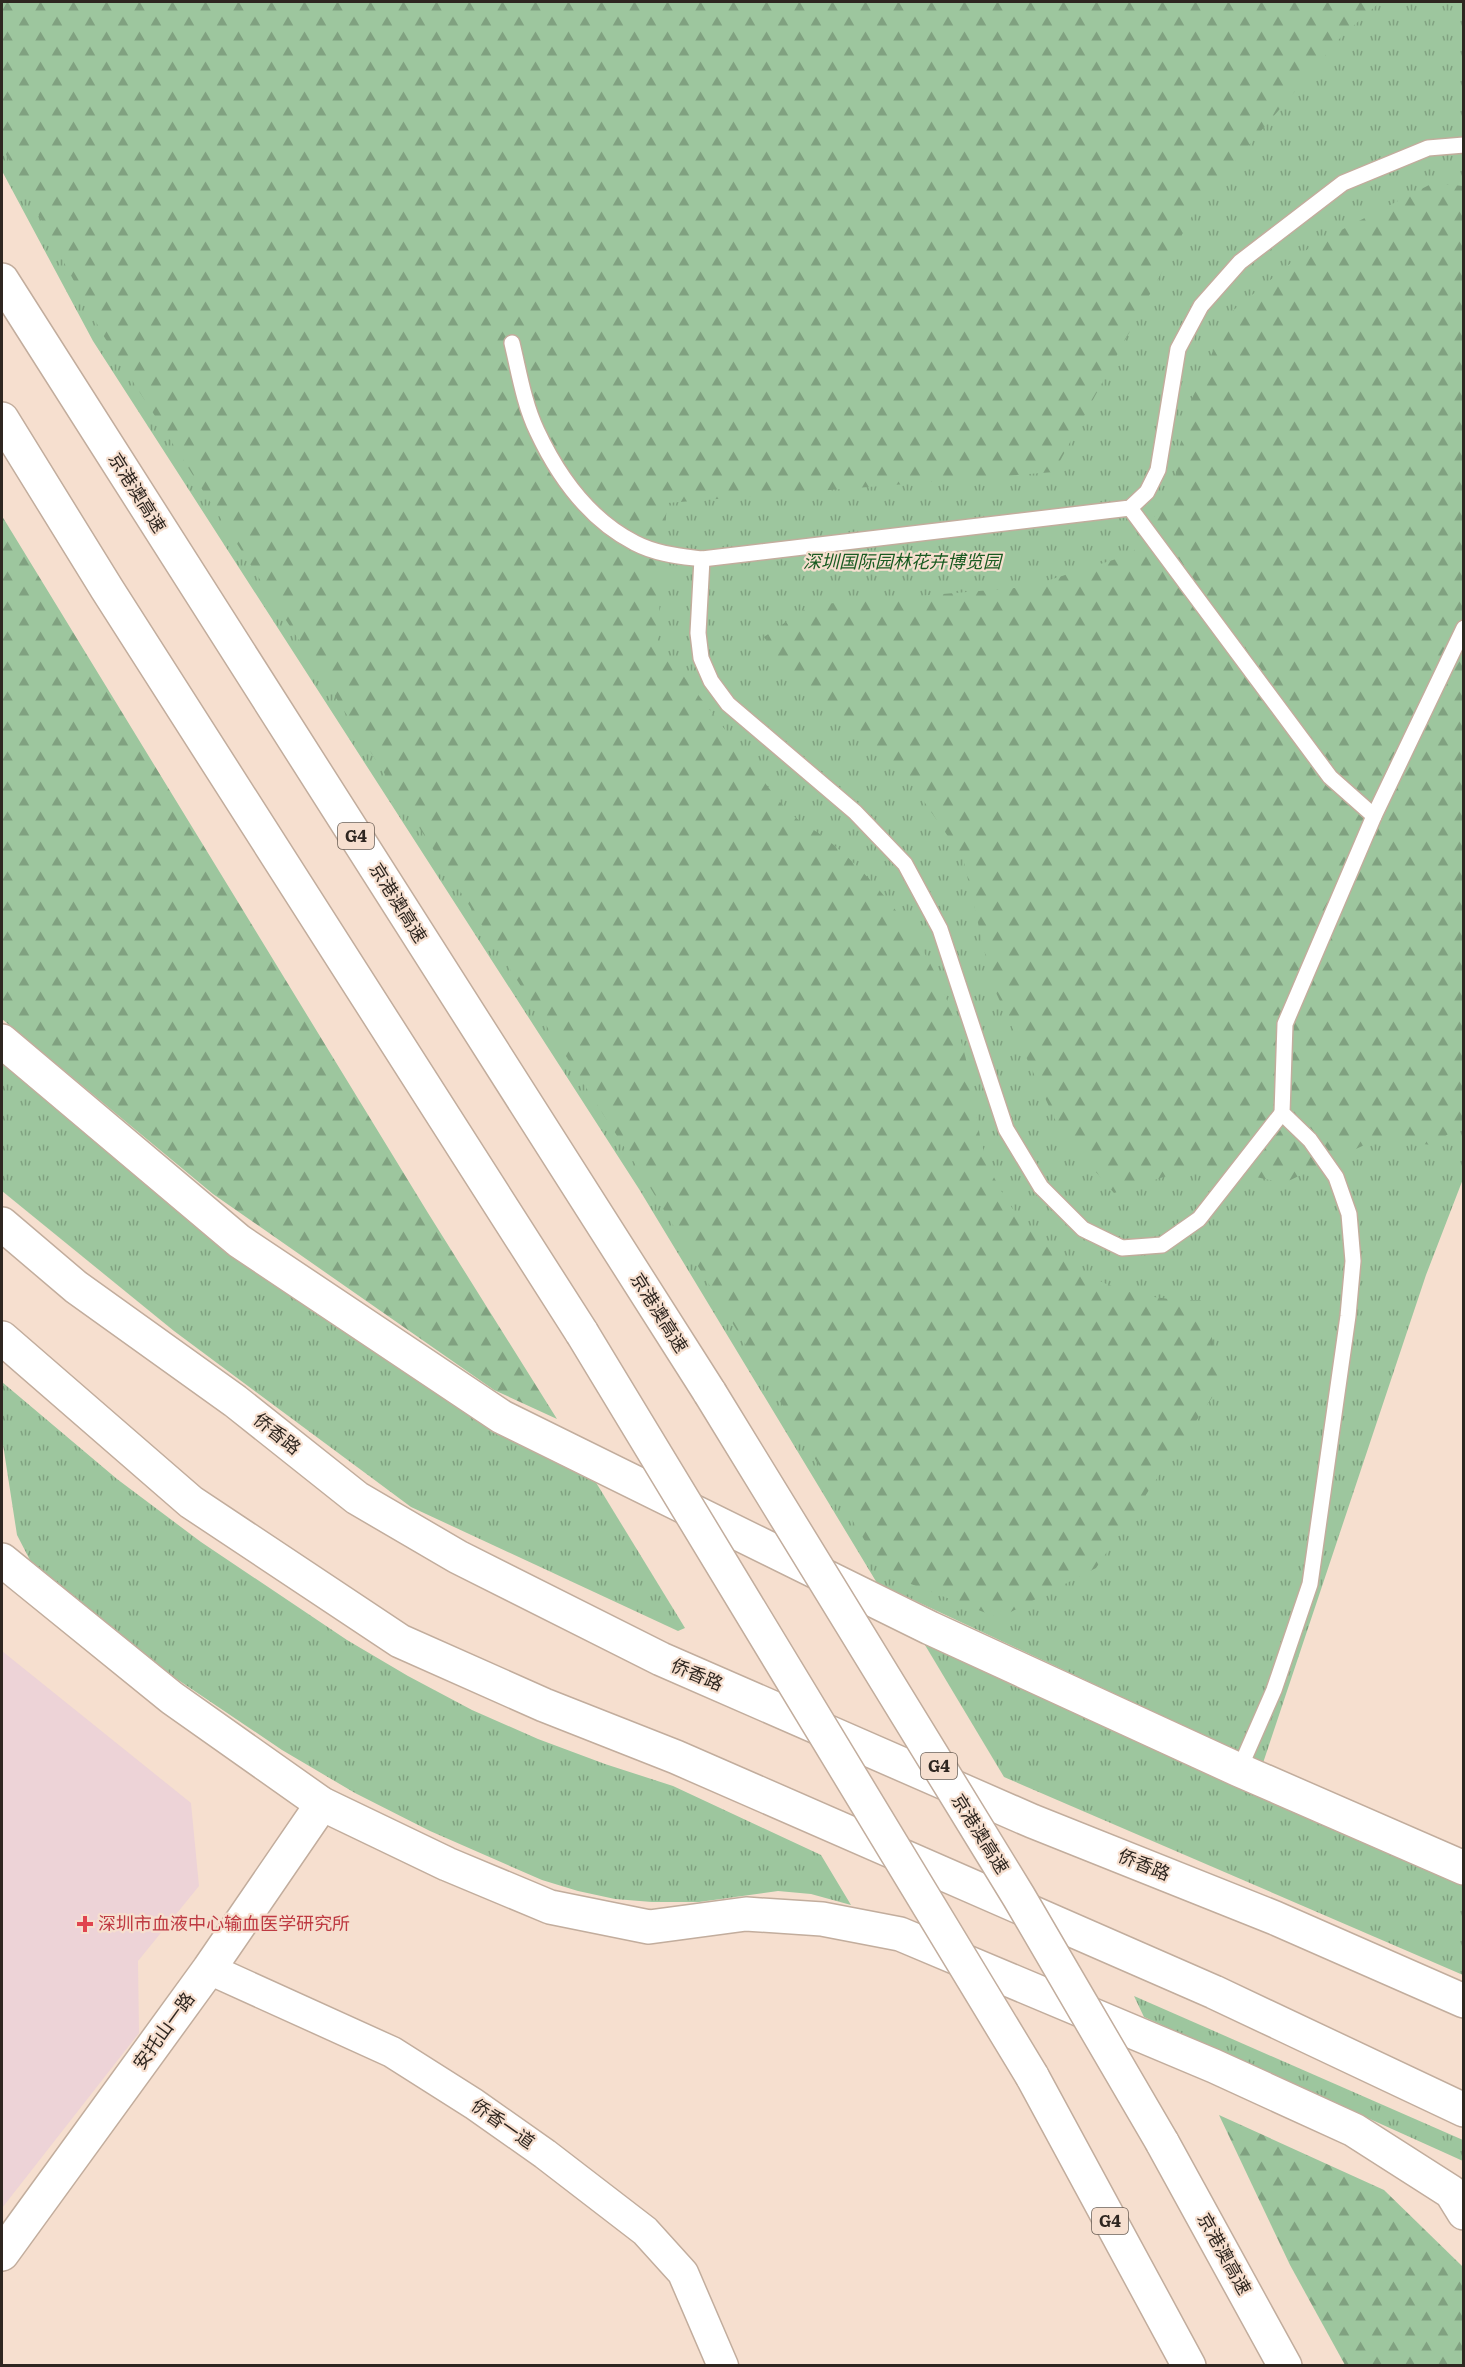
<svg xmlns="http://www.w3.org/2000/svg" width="1465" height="2367" font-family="Literata,'Noto Sans SC',serif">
  <defs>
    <pattern id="grass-tufts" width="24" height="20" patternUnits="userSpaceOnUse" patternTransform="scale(1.5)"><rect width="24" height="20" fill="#9dc69e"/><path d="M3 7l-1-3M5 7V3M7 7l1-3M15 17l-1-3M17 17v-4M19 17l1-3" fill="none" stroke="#80a180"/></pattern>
    <pattern id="forest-firs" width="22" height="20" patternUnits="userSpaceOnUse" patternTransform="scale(1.5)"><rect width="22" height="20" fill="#9dc69e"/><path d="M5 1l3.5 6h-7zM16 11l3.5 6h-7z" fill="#80a180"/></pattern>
  </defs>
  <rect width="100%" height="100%" fill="#f6dfcf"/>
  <path fill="#edd3d7" d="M2 1651 191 1803 199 1886 138 1961 139 2033 2 2208Z"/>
  <g fill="url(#grass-tufts)">
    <path d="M2 2H1463V1179L1426 1275 1263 1763 877 1583 639 1189 93 341 2 171Z"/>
    <path d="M2 1061 592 1476 685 1628 678 1631 411 1507 174 1331 2 1191Z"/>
    <path d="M2 1382 117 1479 201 1542 347 1640 408 1676 472 1710 538 1739 605 1764 673 1786 821 1855 851 1905 811 1894 778 1891 699 1902H652L615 1899 578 1891 542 1880 430 1831 355 1793 282 1750 153 1663 32 1564 17 1535 2 1438Z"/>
    <path d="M916 1630 1463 1876V1975L1004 1777Z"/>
    <path d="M1134 1996 1463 2140V2161L1144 2017Z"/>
  </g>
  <g fill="url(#forest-firs)">
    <path d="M2 2H1380L1341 37 1198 205 1054 472 667 503 657 641C686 679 716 718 745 756 759 774 772 794 787 810 797 821 812 828 824 837 857 863 886 895 910 930 941 975 960 1028 971 1081 976 1105 977 1129 984 1152 1006 1221 1068 1278 1138 1294 1159 1299 1180 1300 1201 1300L1224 1380 1096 1568 999 1618 885 1574 648 1184 103 335 2 147Z"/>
    <path d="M1433 183 1463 186V1124L1432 1145 1377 1139 1284 1183 1201 1165 1114 1193 1060 1130 992 984 963 858 914 787 803 695 764 637 811 605 1027 587 1132 554 1174 483 1188 407 1230 313 1314 244Z"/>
    <path d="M2 516 428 1213 557 1419 494 1390 213 1194 2 1019Z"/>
    <path d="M1219 2115 1384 2190 1461 2265 1464 2268 1463 2365H1345L1290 2265Z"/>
  </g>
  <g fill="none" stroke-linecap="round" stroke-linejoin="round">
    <defs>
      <g id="lane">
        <path d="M512 343C519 372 524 404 537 431 558 476 590 520 635 543 656 554 679 556 702 559L1130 508 1147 492 1158 470 1178 349 1201 306 1240 262 1343 183 1428 148 1464 145"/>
        <path d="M1130 508 1330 777 1374 816"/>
        <path d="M702 559 698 633 701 658 711 681 728 704 855 812 905 864 940 929 1006 1129 1041 1187 1083 1229 1122 1248 1162 1245 1199 1219 1282 1113"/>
        <path d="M1239 1770 1274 1690 1310 1584 1348 1316 1353 1261 1349 1214 1336 1177 1310 1140 1282 1113 1285 1024 1374 816 1464 628"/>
      </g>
      <path id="street" d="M209 1969 392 2052 474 2104 545 2154 645 2231 683 2273 723 2366"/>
      <g id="secondary">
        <path d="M2 1041 239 1241 502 1417 930 1628 1239 1770 1464 1868"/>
        <path d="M2 1560 172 1698 322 1804 447 1864 550 1907 649 1927 746 1914 822 1919 900 1934 1214 2066 1354 2130 1451 2192 1464 2213"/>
        <path d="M2 2254 209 1969 322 1804"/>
      </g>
      <g id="primary">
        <path d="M2 1224 76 1287 235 1401 357 1498 458 1557 661 1659 1032 1821 1275 1918 1464 2001"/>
        <path d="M2 1338 191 1502 400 1641 544 1705 676 1757 1214 1992 1464 2110"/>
      </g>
      <g id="highway">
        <path d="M2 280 710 1393"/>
        <path d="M2 419 107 589 582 1333"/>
        <path d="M1032 2076 1189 2366"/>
        <path d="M1162 2142 1285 2366"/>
      </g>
    </defs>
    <use href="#lane" stroke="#c2ad9d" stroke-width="18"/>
    <use href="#street" stroke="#c2ad9d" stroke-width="33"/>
    <use href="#secondary" stroke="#c2ad9d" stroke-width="36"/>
    <use href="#primary" stroke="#c2ad9d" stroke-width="36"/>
    <use href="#highway" stroke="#c2ad9d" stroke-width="36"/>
    <use href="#lane" stroke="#fff" stroke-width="15"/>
    <use href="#street" stroke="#fff" stroke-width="30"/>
    <use href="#secondary" stroke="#fff" stroke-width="33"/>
    <use href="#primary" stroke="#fff" stroke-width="33"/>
    <use href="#highway" stroke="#fff" stroke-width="33"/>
    <defs>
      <g id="highway-bridge">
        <path d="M582 1333 1032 2076"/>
        <path d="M710 1393 1019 1897 1162 2142"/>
      </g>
    </defs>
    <use href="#highway-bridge" stroke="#c2ad9d" stroke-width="36" stroke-linecap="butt"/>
    <use href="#highway-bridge" stroke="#fff" stroke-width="33"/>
  </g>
  <path fill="#e0444e" stroke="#f6dfcf" stroke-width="2" d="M82 1915h6v6h6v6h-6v6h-6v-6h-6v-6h6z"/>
  <g text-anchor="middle" stroke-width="4.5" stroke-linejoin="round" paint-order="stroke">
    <g fill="#f6dfcf" stroke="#6a5e54" stroke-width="1.5">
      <rect x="338" y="823" width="36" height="26" rx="4.5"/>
      <rect x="921" y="1753" width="36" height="26" rx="4.5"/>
      <rect x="1092" y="2208" width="36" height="26" rx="4.5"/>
    </g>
    <g font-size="16" font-weight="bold" fill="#2e2620">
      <text x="356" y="842">G4</text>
      <text x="939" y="1772">G4</text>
      <text x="1110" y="2227">G4</text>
    </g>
    <g font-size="18" fill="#2e2620" stroke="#f6dfcf">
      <text transform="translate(137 493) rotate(58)" y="6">京港澳高速</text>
      <text transform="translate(398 903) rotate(58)" y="6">京港澳高速</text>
      <text transform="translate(659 1313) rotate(58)" y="6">京港澳高速</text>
      <text transform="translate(277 1434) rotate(39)" y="6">侨香路</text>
      <text transform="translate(697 1675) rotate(23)" y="6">侨香路</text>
      <text transform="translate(980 1834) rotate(58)" y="6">京港澳高速</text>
      <text transform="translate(1144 1865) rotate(22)" y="6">侨香路</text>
      <text transform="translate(164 2031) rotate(-54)" y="6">安托山一路</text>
      <text transform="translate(503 2124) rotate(35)" y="6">侨香一道</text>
      <text transform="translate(1224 2254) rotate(61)" y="6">京港澳高速</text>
    </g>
    <g font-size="18" font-style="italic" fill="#195b21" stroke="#f6dfcf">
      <text x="902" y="568">深圳国际园林花卉博览园</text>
    </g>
    <g font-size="18" fill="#be3a42" stroke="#f6dfcf" text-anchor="start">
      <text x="98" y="1930">深圳市血液中心输血医学研究所</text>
    </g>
  </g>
  <rect width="1465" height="2367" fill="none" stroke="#2e2620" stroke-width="6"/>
</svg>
